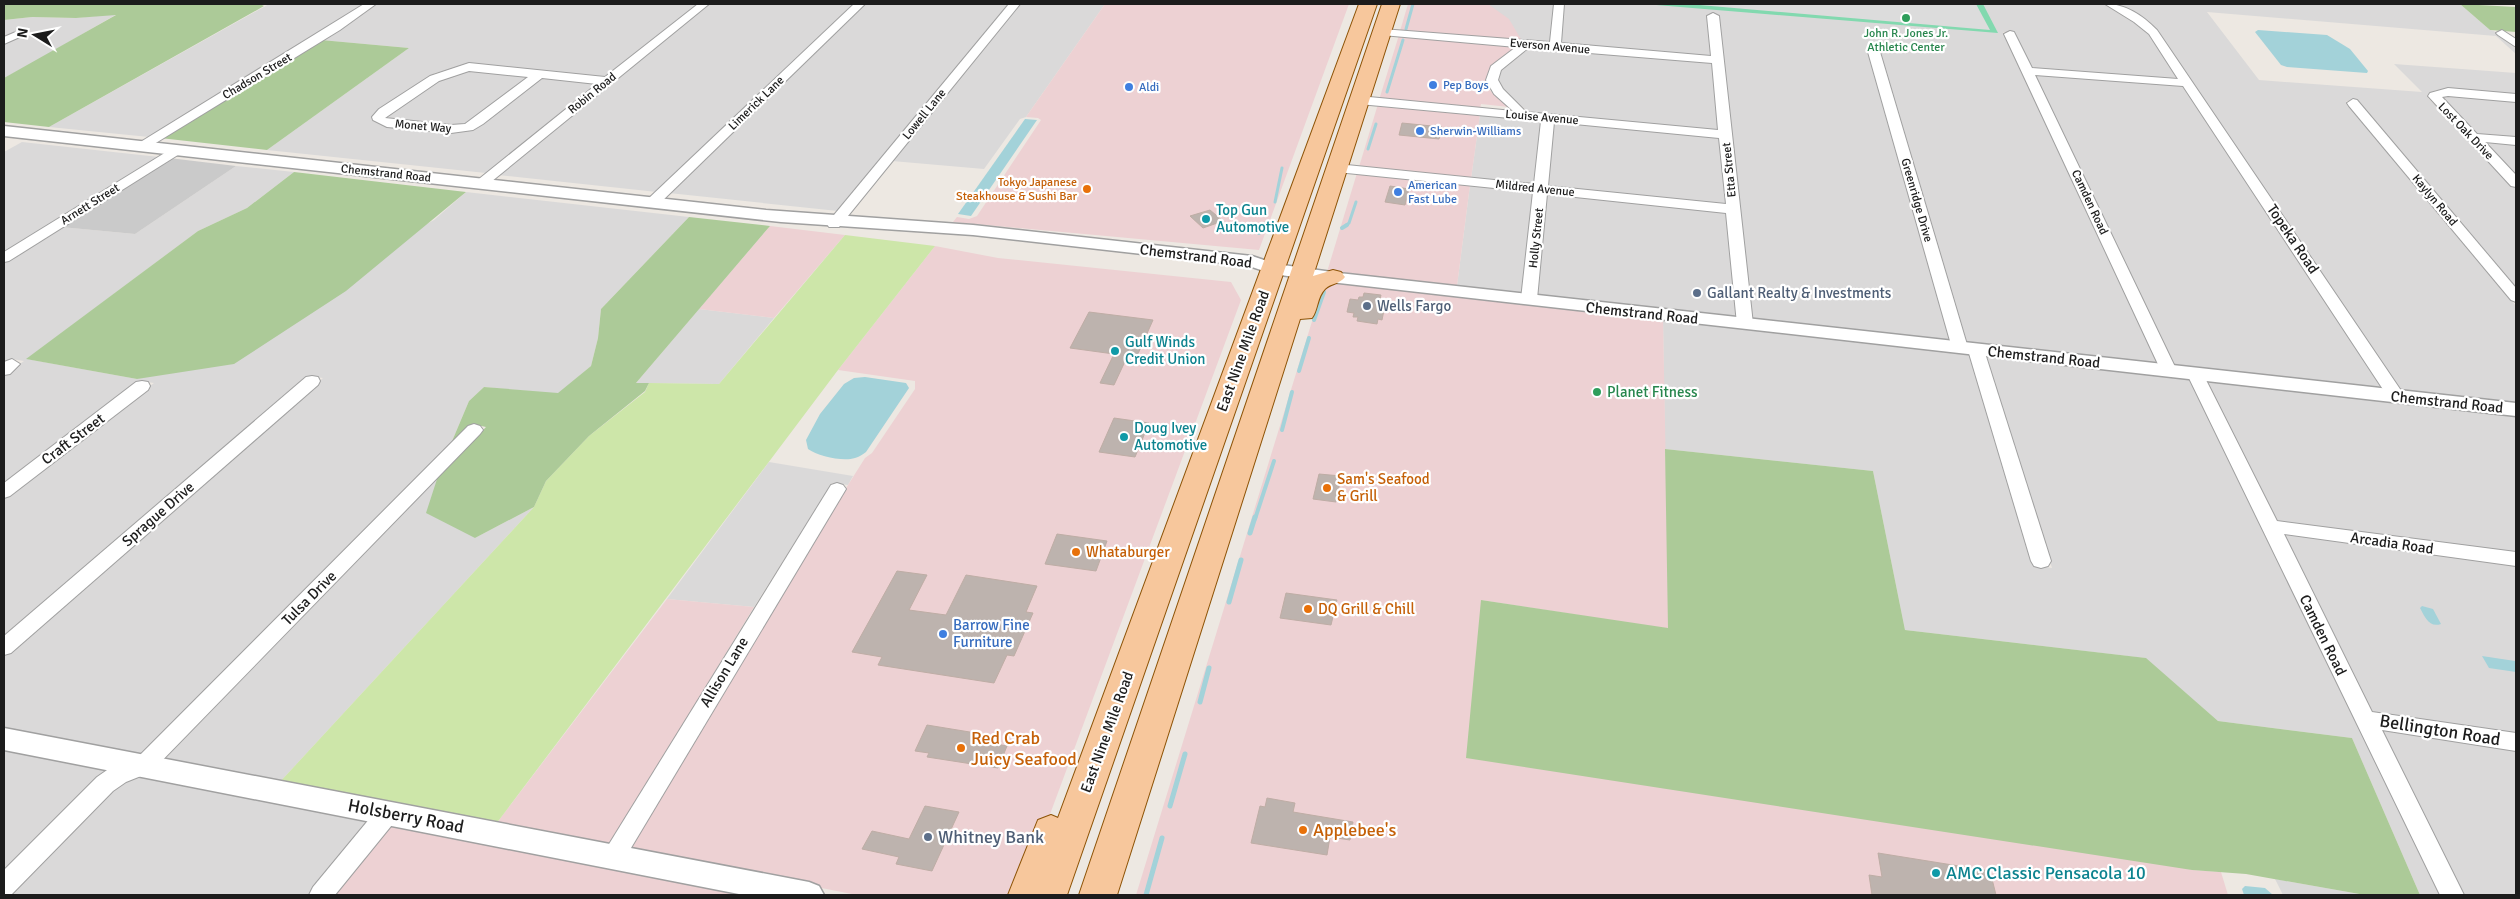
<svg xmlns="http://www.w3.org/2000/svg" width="2520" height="899" font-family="Signika,sans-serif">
  <rect width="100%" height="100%" fill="#ede8e2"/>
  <g fill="#dad9d9">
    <path d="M269 4H366L149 137 49 127Z"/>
    <path d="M377 4H698L605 78 468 65 435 73 372 117 373 121 382 125 459 131 541 77 600 82 486 173 267 150 409 48 321 40Z"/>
    <path d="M709 4H854L657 192 498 175Z"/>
    <path d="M865 4H1010L838 211 669 193Z"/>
    <path d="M1020 4H1105L1026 117 1020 119 984 169 892 161Z"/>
    <path d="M1488 4H1554L1550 44 1522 41Z"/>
    <path d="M1564 4H2105L2124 13 2147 32 2180 80 2032 69 2014 33 2003 32 2159 366 1967 345 1879 51 1868 50 1951 343 1753 322 1718 15 1708 14 1712 58 1561 45Z"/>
    <path d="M2116 4H2460L2490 30 2494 31 2516 49V54L2496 36 2207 12 2259 80 2422 92 2394 64 2516 73V96L2444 90H2436L2427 95 2428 98 2516 189V288L2358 102 2346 101 2516 306V406L2402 393 2158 33 2133 12Z"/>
    <path d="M117 14 34 62 4 78V44L25 33 17 32 4 38V20L32 17 76 18Z"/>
    <path d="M1528 46 1713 62 1719 132 1527 113 1524 108 1508 97 1498 83 1501 70Z"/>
    <path d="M467 69 531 76 474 120 460 126 385 118 444 75Z"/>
    <path d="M2034 73 2183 85 2385 391 2176 368Z"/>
    <path d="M2451 94 2516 100V139L2476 135 2441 98Z"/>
    <path d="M1480 114 1542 120 1535 186 1471 179Z"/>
    <path d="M1554 121 1720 137 1726 205 1548 187Z"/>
    <path d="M2481 140 2516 143V176Z"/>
    <path d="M22 142 159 157 4 254V152Z"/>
    <path d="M236 166 294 172 247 208 198 231 27 359 137 379 434 220 466 192 689 217 601 309 598 338 591 366 558 394 484 387 469 401 450 446 142 757 4 731V656L323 378 310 376 4 639V498L154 383 141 381 4 485V375L24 361 12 359 4 365V263L61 227 135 234Z"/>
    <path d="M1470 185 1534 191 1522 293 1457 286Z"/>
    <path d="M1547 193 1727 211 1738 320 1663 311 1662 308 1537 295Z"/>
    <path d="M699 309 774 318 719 384 636 383Z"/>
    <path d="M1663 319 1970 353 2033 565 2052 568 1986 354 2188 377 2441 895H2420L2352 738 2218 721 2145 658 1905 630 1873 471 1665 449Z"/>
    <path d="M2205 379 2516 414V554L2276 522Z"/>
    <path d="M769 462 853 476 848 485 832 483 754 607 667 599Z"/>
    <path d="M438 476 475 538 534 507 279 783 160 761Z"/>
    <path d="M2281 533 2516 564V735L2372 713Z"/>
    <path d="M2379 727 2516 748V895H2464Z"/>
    <path d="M4 748 115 769 96 782 4 873Z"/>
    <path d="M133 775 372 819 310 895H5L113 786Z"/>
    <path d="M2275 879 2365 895H2283Z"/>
  </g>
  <g fill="#edd1d3">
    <path d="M1105 4H1349L1259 250 953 222 957 217 969 219 977 216 1041 120 1038 118 1026 117Z"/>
    <path d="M1408 4H1488L1509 19 1522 41 1400 31Z"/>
    <path d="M1399 35 1517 45 1495 63 1487 74 1488 88 1494 95 1509 107 1481 104 1480 109 1379 100Z"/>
    <path d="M1378 104 1480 114 1471 179 1359 167Z"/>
    <path d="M1357 173 1470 185 1457 286 1327 272Z"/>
    <path d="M770 226 845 235 774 318 699 309Z"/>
    <path d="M935 246 998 258 1231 282 1241 300 1020 895H857L629 850 848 485 865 458 872 453 915 389V381L838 370Z"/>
    <path d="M1325 279 1663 319 1669 629 1481 600 2192 870 2221 872 2228 895H1136Z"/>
    <path d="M667 599 754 607 609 846 496 824Z"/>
    <path d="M391 822 760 895H333Z"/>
  </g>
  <path fill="#cacaca" d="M169 158 236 166 135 234 61 227Z"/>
  <path fill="#cde6a9" d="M845 235 935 246 838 370 496 824 279 783 534 507 546 481 589 436 645 392 649 383 719 384Z"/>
  <g fill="#acca98">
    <path d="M4 4H260L264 6 49 127 4 122V78L116 15 76 18 32 17 4 20Z"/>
    <path d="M2460 4 2516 7V32L2490 30Z"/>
    <path d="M321 40 409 48 267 150 160 138Z"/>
    <path d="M294 172 466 192 346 291 234 364 137 379 26 359 198 231 247 208Z"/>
    <path d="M689 217 770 226 636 383H649L645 391 589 436 546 481 534 507 475 538 426 513 438 476 486 427 472 424 450 446 469 401 484 387 558 393 591 366 598 338 601 309Z"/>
    <path d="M1665 449 1873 471 1905 630 2146 658 2218 721 2352 738 2420 895H2365L2246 874 2192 870 1466 758 1481 600 1668 628Z"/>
  </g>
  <path fill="#82d9af" d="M1644 4H1983L1998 33Z"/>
  <path fill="#dcdcdc" d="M1688 4H1976L1990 30Z"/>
  <g fill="#a3d2d9">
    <path d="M2258 30 2327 35 2350 49 2368 71 2367 73 2287 67 2281 65 2255 32Z"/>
    <path d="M1025 119 1037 120 971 216 958 214Z"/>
    <path d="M865 377 906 383 909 388 866 452C863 454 859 457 855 458 843 462 818 456 808 449L806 440 820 414 844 384 854 378Z"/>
    <path d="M2422 606 2433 609 2441 624C2429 628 2425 617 2420 608Z"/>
    <path d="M2482 656 2515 661 2516 672 2489 668Z"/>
    <path d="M2245 886 2265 888 2273 895H2244L2242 889Z"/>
  </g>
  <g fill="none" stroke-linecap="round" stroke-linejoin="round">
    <g stroke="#a3d2d9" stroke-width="3">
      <path d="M1406 29 1413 4"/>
      <path d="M1387 92 1403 40"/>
      <path d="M1368 149 1376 124"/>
      <path d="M1275 202 1282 168"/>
      <path d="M1263 226 1265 223"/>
      <path d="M1345 226 1349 223 1356 202"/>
    </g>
    <g stroke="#a3d2d9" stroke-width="4">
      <path d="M1342 228 1347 225"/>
      <path d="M1259 233 1264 225"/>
      <path d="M1314 320 1324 292"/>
      <path d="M1299 371 1309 338"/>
      <path d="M1282 430 1292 392"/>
      <path d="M1255 519 1274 461"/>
    </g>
    <g stroke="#a3d2d9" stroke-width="5">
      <path d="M1250 533 1255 517"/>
      <path d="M1229 602 1241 560"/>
      <path d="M1200 702 1209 668"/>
      <path d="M1170 806 1185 754"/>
      <path d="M1146 895 1162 838"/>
    </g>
  </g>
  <g fill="#bdb3ae" stroke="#beada5">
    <path d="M1402 123 1442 127 1439 139 1399 135Z"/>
    <path d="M1390 186 1409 189 1405 205 1385 202Z"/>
    <path d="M1210 210 1223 221 1203 228 1190 216Z"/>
    <path d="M1364 293 1381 295 1380 299 1386 300 1382 320 1378 319 1377 324 1357 321 1358 317H1353L1354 313 1347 312 1350 299 1358 300 1359 297H1363Z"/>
    <path d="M1089 312 1153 320 1137 356 1128 355 1114 385 1100 383 1114 354 1070 348Z"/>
    <path d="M1114 418 1149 423 1135 457 1099 452Z"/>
    <path d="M1319 474 1341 476 1336 502 1313 499Z"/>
    <path d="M1057 534 1107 541 1096 571 1045 564Z"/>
    <path d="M897 571 927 575 909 610 946 615 966 575 1037 586 1026 612 1033 613 1014 656 1007 655 994 683 878 665 882 657 852 652Z"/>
    <path d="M1286 593 1337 600 1331 625 1280 618Z"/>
    <path d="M927 725 988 735 985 742 1007 746 998 768 927 757 929 753 915 751Z"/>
    <path d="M1267 798 1295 803 1293 812 1353 822 1350 840 1330 837 1327 855 1251 843 1260 806 1265 807Z"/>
    <path d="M925 806 959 812 932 871 896 864 899 857 862 849 872 831 909 839Z"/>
    <path d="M1878 853 1990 871 1996 895H1872L1869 875 1882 877Z"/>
  </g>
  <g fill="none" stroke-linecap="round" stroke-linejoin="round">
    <defs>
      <g id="minor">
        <path d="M364 4H376L340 30 146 149 141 150 134 146Z"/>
        <path d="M698 4H709L486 186 481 187 474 183 597 84 542 78 483 124 473 130 451 133 387 127 373 120 372 117 379 109 430 76 469 63 605 77ZM469 71 528 77 465 124 451 125 385 118 439 81Z"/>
        <path d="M854 4H865L658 205H648L646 202 648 199Z"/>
        <path d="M1009 4H1020L839 227H829L827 224 829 221Z"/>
        <path d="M1554 4H1564L1561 43 1711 56 1707 16 1713 13 1719 16 1753 324 1751 327H1739L1737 324 1726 213 1547 194 1537 299 1529 304 1521 299 1533 192 1337 172 1330 168 1337 164 1534 184 1541 121 1359 104 1353 100 1359 96 1513 111 1494 94 1486 80 1491 66 1516 47 1382 35 1376 32 1382 29 1550 42ZM1528 48 1712 63 1718 130 1526 112 1503 89 1498 80 1501 70ZM1554 122 1719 138 1726 204 1548 186Z"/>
        <path d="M2105 4C2126 4 2142 15 2157 30L2402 392 2404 396 2402 400H2390L2183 86 2035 75 2177 371 2175 375H2163L2004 34 2010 31 2014 32 2032 68 2178 79 2149 34 2134 22Z"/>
        <path d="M2502 30 2516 39V47L2498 35 2496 33Z"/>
        <path d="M18 31 22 32V36L4 44V37Z"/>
        <path d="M1874 48 1880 52 1968 348 1966 351 1960 353 1952 348 1868 52Z"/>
        <path d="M2448 88 2516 94V102L2448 96 2442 97 2477 134 2516 137V145L2485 142 2516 175V187L2511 186 2428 96 2430 93Z"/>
        <path d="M2353 99 2357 100 2516 288V302L2511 300 2349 106 2347 103Z"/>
        <path d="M176 146 183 150 181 153 9 261 4 262V252Z"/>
        <path d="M1976 345 1984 350 2051 561 2048 566 2041 568 2034 566 2031 561 1968 350Z"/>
        <path d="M12 359 20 364 10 374 4 375V362Z"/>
        <path d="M2195 369 2201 370 2203 374 2277 521 2516 552V566L2284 534 2372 712 2516 733V751L2382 730 2464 895H2440L2187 374 2189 370Z"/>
        <path d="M312 376 318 377 320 381 318 385 11 653 4 655V636L306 377Z"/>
        <path d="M142 381 148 382 150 386 148 390 10 496 4 498V483L136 382Z"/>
        <path d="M474 424 480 426 483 430 480 434 151 772 126 782 113 791 12 894 4 895V870L97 777 110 768 135 760 468 426Z"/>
        <path d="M837 483 843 485 846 489 622 863 614 866 606 863 602 856 606 849 831 485Z"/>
        <path d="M388 803 396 806 399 813 396 820 335 895H309L313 887 380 806Z"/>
      </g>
      <g id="tertiary">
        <path d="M4 126 766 210 973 225 1252 256 1276 264 1339 273 2516 403V416L1339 283 1273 274 1249 266 973 235 781 222 4 136Z"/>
        <path d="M4 728 809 882 819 886 824 895H744L4 750Z"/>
      </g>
      <g id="primary">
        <path d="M1359 4H1377L1067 895H1008L1038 820 1051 815 1058 818Z"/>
        <path d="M1382 4H1400L1313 276 1333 270 1341 272 1345 277C1340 284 1331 283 1325 289 1317 297 1318 310 1312 318L1300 319 1117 895H1079Z"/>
      </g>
    </defs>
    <use href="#minor" stroke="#a0a0a0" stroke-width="2"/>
    <use href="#tertiary" stroke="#a0a0a0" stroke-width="3"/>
    <use href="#primary" stroke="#8d5306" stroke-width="2"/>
    <use href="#minor" fill="#fff" fill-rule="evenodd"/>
    <use href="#tertiary" fill="#fff" fill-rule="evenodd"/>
    <use href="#primary" fill="#f7c79c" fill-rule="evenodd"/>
  </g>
  <g fill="#2e9e5b" stroke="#fff" stroke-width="2">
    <circle cx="1906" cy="18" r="5"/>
    <circle cx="1597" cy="392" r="5"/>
  </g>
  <g fill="#3f7fe0" stroke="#fff" stroke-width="2">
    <circle cx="1433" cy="85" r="5"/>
    <circle cx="1129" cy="87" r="5"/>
    <circle cx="1420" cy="131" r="5"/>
    <circle cx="1398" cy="192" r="5"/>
    <circle cx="943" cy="634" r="5"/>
  </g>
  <g fill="#e8710a" stroke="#fff" stroke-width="2">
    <circle cx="1087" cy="189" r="5"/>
    <circle cx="1327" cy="488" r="5"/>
    <circle cx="1076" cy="552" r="5"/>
    <circle cx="1308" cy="609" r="5"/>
    <circle cx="961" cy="748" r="5"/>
    <circle cx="1303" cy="830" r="5"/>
  </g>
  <g fill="#0f9aa8" stroke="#fff" stroke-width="2">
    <circle cx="1206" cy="219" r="5"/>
    <circle cx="1115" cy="351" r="5"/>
    <circle cx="1124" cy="437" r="5"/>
    <circle cx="1936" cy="873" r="5"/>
  </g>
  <g fill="#5c6f8a" stroke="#fff" stroke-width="2">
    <circle cx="1697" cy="293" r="5"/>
    <circle cx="1367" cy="306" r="5"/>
    <circle cx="928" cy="837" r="5"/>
  </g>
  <g text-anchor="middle" stroke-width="4.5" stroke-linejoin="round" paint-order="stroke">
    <g font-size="12" fill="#27864d" stroke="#fff">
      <text x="1906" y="37">John R. Jones Jr.<tspan x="1906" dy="14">Athletic Center</tspan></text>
    </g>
    <g font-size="12" fill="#1c1c1c" stroke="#fff">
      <text transform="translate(1550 46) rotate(5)" y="4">Everson Avenue</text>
      <text transform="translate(257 76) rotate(-31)" y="4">Chadson Street</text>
      <text transform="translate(592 93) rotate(-39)" y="4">Robin Road</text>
      <text transform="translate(756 103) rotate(-44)" y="4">Limerick Lane</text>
      <text transform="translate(924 114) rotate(-51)" y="4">Lowell Lane</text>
      <text transform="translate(1542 117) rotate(5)" y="4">Louise Avenue</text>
      <text transform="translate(423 126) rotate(5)" y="4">Monet Way</text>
      <text transform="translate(2466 131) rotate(46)" y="4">Lost Oak Drive</text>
      <text transform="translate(1729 170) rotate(-96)" y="4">Etta Street</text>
      <text transform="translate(386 173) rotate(6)" y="4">Chemstrand Road</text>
      <text transform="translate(1535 188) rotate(6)" y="4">Mildred Avenue</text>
      <text transform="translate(1917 200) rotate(74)" y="4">Greenridge Drive</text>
      <text transform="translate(2435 200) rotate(50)" y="4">Kaylyn Road</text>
      <text transform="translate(2090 202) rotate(65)" y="4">Camden Road</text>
      <text transform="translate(90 204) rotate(-32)" y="4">Arnett Street</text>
      <text transform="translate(1536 238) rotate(-84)" y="4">Holly Street</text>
    </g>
    <g font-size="12" fill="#366cbe" stroke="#fff" text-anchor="start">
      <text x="1443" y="89">Pep Boys</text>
      <text x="1139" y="91">Aldi</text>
      <text x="1430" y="135">Sherwin-Williams</text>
      <text x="1408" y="189">American<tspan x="1408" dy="14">Fast Lube</tspan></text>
    </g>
    <g font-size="12" fill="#c56008" stroke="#fff" text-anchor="end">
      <text x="1077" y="186">Tokyo Japanese<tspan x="1077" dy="14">Steakhouse &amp; Sushi Bar</tspan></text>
    </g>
    <g font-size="15" fill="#0d838f" stroke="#fff" text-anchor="start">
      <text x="1216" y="215">Top Gun<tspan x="1216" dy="17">Automotive</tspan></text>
      <text x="1125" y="347">Gulf Winds<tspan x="1125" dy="17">Credit Union</tspan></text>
      <text x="1134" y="433">Doug Ivey<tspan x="1134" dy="17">Automotive</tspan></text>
    </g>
    <g font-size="15" fill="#1c1c1c" stroke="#fff">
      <text transform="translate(2293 239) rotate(56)" y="5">Topeka Road</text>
      <text transform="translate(1196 256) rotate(7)" y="5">Chemstrand Road</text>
      <text transform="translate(1642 313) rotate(6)" y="5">Chemstrand Road</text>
      <text transform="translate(1243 351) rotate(-70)" y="5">East Nine Mile Road</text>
      <text transform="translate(2044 357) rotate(6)" y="5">Chemstrand Road</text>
      <text transform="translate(2447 402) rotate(6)" y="5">Chemstrand Road</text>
      <text transform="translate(73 439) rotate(-37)" y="5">Craft Street</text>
      <text transform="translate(158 514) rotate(-41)" y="5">Sprague Drive</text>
      <text transform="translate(2392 543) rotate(8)" y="5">Arcadia Road</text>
      <text transform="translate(309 598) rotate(-45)" y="5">Tulsa Drive</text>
      <text transform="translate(2323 635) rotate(64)" y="5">Camden Road</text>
      <text transform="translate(724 672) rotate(-59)" y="5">Allison Lane</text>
      <text transform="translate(1107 732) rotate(-70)" y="5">East Nine Mile Road</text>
    </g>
    <g font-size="15" fill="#4e5e75" stroke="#fff" text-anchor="start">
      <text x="1707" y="298">Gallant Realty &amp; Investments</text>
      <text x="1377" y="311">Wells Fargo</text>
    </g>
    <g font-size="15" fill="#27864d" stroke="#fff" text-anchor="start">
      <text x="1607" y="397">Planet Fitness</text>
    </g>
    <g font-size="15" fill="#c56008" stroke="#fff" text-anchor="start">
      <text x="1337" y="484">Sam's Seafood<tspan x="1337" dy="17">&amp; Grill</tspan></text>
      <text x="1086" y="557">Whataburger</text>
      <text x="1318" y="614">DQ Grill &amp; Chill</text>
    </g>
    <g font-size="15" fill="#366cbe" stroke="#fff" text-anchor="start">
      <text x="953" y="630">Barrow Fine<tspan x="953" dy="17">Furniture</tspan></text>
    </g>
    <g font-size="18" fill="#1c1c1c" stroke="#fff">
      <text transform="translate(2440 730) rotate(9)" y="6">Bellington Road</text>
      <text transform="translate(406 816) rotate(11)" y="6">Holsberry Road</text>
    </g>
    <g font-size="18" fill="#c56008" stroke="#fff" text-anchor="start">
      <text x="971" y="744">Red Crab<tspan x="971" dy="21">Juicy Seafood</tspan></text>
      <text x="1313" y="836">Applebee's</text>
    </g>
    <g font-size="18" fill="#4e5e75" stroke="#fff" text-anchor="start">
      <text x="938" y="843">Whitney Bank</text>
    </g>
    <g font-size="18" fill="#0d838f" stroke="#fff" text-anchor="start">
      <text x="1946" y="879">AMC Classic Pensacola 10</text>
    </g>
  </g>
  <rect width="2520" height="899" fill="none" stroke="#1c1c1c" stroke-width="10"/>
  <g transform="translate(35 35) rotate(280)" stroke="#ffffff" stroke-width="4" paint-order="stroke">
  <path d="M0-4L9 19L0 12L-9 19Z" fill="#1c1c1c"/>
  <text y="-8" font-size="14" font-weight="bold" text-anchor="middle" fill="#1c1c1c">N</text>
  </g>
</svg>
